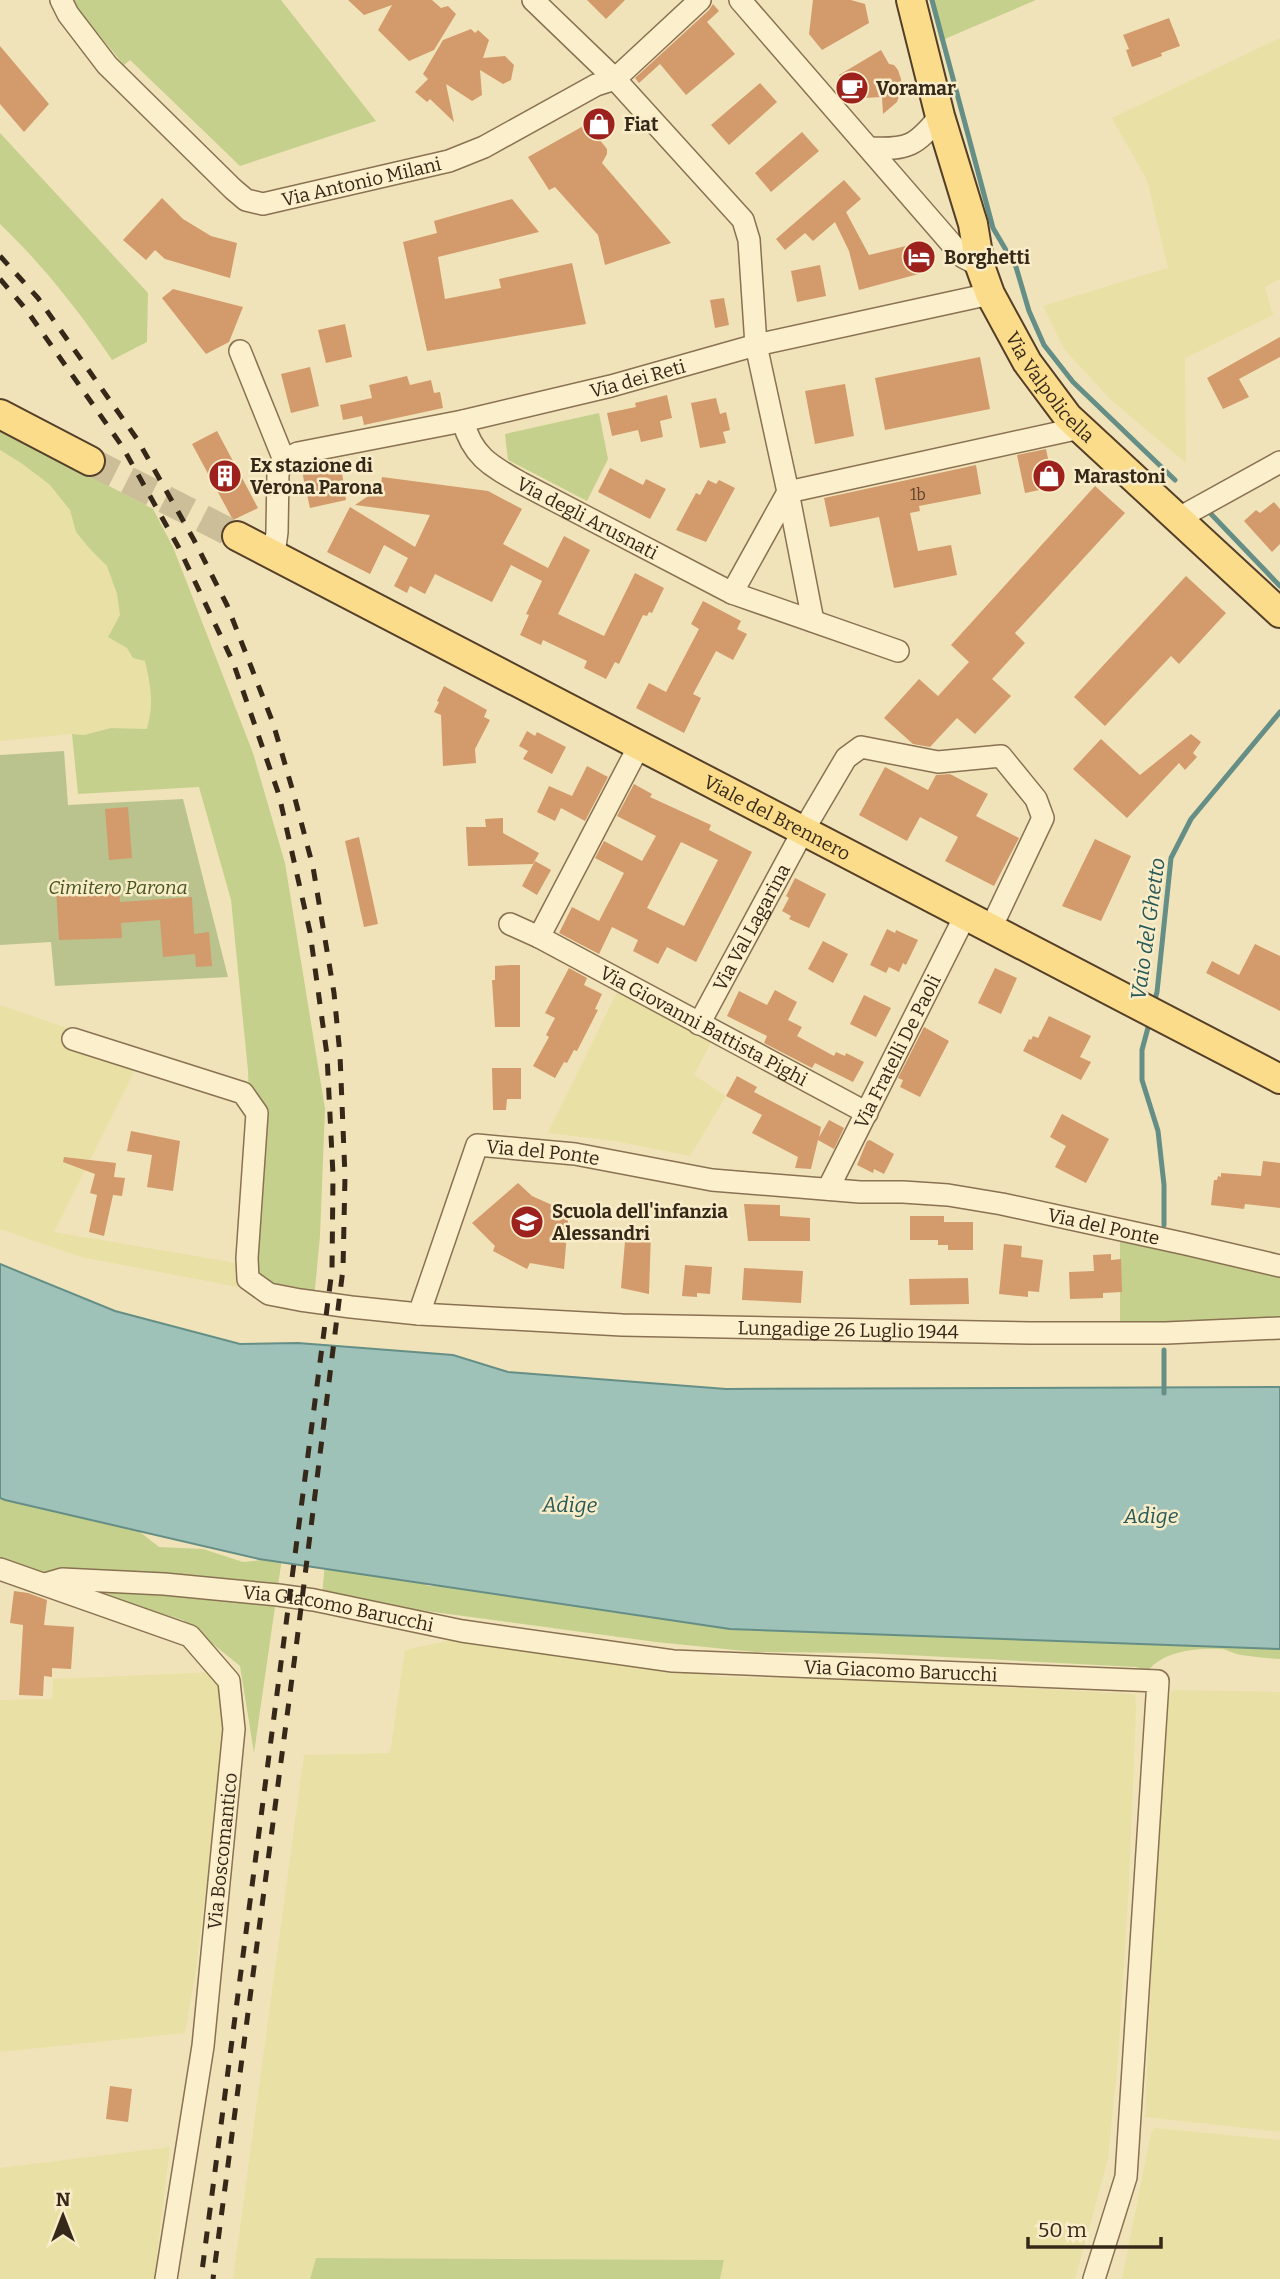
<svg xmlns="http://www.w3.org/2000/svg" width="1280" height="2279" font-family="Bitter,serif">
  <rect width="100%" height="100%" fill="#f1e3b9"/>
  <g fill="#e8e0a5">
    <path d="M1280 38V279L1265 287 1273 315 1185 358 1186 463 1111 400 1064 349 1043 306 1167 268 1171 281 1147 180 1112 118Z"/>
    <path d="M0 450 21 463 49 484 70 510 76 532 90 549 107 566 117 594 127 648 133 658 146 661 151 686 152 708 147 729 111 728 84 735 72 734 0 741Z"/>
    <path d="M622 982 716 1033 694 1075 726 1096 690 1156 615 1141 548 1133Z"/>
    <path d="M0 1005 143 1054 54 1232 254 1266 259 1291 81 1257 0 1229Z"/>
    <path d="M456 1639 653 1669 726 1677 867 1680 1135 1694 1136 1708 1129 1883 1118 2059 1108 2159 1075 2279H720L724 2260 316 2258 310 2279H233L304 1755 390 1753 405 1650Z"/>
    <path d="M216 1672 224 1698 222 1758 196 1970 185 2033 0 2052V1700L52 1699 53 1679Z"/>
    <path d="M1173 1690 1280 1692V2132L1145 2117 1163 1707Z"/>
    <path d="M1155 2128 1280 2140V2279H1122L1151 2133Z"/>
    <path d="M170 2147 154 2279H0V2168Z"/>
  </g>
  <g fill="#c5d08c">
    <path d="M73 0H281L376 121 240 166 130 60 124 65 74 5Z"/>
    <path d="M930 0H1036L940 41Z"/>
    <path d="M0 133 148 293 147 342 112 360C80 312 42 264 0 224Z"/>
    <path d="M599 413 608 459 587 501 508 460 505 434Z"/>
    <path d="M0 429 153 509 173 547 253 753 285 863 325 1109 320 1236 314 1299 259 1291 254 1266 248 1071 231 900 199 787 78 794 72 734 84 735 111 728 147 729C154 703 151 687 145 661L133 658 127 648 108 637 120 615 117 594 107 566 90 549 76 532 70 510 49 484 21 463 0 450Z"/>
    <path d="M1120 1237 1280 1278V1319L1120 1324Z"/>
    <path d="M0 1493 101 1511 140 1532 159 1547 203 1549 243 1562 282 1558 254 1753 240 1666 183 1620 83 1591 47 1574 0 1557Z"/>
    <path d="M325 1562 411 1578 428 1586H439L449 1583 1280 1633V1659C1267 1658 1254 1657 1241 1655 1234 1654 1227 1649 1220 1649 1197 1648 1163 1651 1148 1671L1136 1667 868 1653 755 1652 656 1642 322 1597Z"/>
    <path d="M316 2258 724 2260 720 2279H310Z"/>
  </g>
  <path fill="#bac38d" d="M64 751 68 805 183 799 228 977 55 986 51 942 0 945V755Z"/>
  <path fill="#9ec1b8" stroke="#658f86" stroke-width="2" d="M0 1264 115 1311 240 1344 298 1343 453 1355 508 1372 726 1389 1280 1387V1649L730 1629 259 1559 5 1500 0 1498Z"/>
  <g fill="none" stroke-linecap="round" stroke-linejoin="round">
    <g stroke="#658f86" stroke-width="5">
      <path d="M932 0 993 228 1016 267 1029 311 1044 345 1073 382 1175 480"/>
      <path d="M1211 514 1280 586"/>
      <path d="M1154 1003 1157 992 1171 858 1191 819 1280 712"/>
      <path d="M1150 1020 1142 1050V1080L1158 1131 1164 1185V1225"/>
      <path d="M1164 1350V1393"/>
    </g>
  </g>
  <g fill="#d39a6b" fill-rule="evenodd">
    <path d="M348 0H432L441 8 448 6 456 14 434 50 409 61 378 30 392 5 364 15Z"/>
    <path d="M587 0H625L606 19Z"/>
    <path d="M813 0H851L865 4 869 23 822 50 809 34Z"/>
    <path d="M713 4 719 11 707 22 735 54 686 95 660 64 639 83 635 78 709 10Z"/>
    <path d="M1169 18 1180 46 1161 53 1162 56 1132 67 1126 50 1129 49 1123 35Z"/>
    <path d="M471 29 475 33 478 30 489 40 483 58 505 56 514 65 511 80 503 84 480 70 482 95 472 101 446 84 454 122 430 99 427 102 415 92 428 79 423 74 443 40Z"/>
    <path d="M0 46 49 104 24 132 0 104Z"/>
    <path d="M881 50 889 64 894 65 898 70 901 79 902 87 897 102 883 114 882 97 864 98 857 102 839 75Z"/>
    <path d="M760 83 777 102 729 145 711 125Z"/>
    <path d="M587 124 607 149V154L602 163 671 243 605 265 598 235 555 187 549 190 528 157Z"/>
    <path d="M802 132 819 151 771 192 755 173Z"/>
    <path d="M844 180 861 199 846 212 869 255 918 243 926 272 859 290 849 251 835 222 813 241 805 233 785 250 776 239Z"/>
    <path d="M162 198 183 219 211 236 237 243 230 278 165 259 155 250 146 260 123 240Z"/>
    <path d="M512 199 539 232 438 257 445 299 501 288 499 279 572 263 586 324 427 351 403 242 437 233 434 221Z"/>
    <path d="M820 265 826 296 797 302 791 271Z"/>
    <path d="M173 289 243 307 229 342 206 354 162 298Z"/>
    <path d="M724 298 729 325 715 328 710 300Z"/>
    <path d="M345 324 352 357 326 363 318 330Z"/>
    <path d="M1280 337V357L1239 379 1249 397 1223 409 1207 378Z"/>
    <path d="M980 357 990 409 885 430 875 378Z"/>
    <path d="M310 367 319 406 291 413 281 374Z"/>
    <path d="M407 376 410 385 431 380 434 393 440 392 443 408 364 425 362 416 343 420 340 405 372 398 369 385Z"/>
    <path d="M845 384 854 436 815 444 805 391Z"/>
    <path d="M667 395 672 418 660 421 663 437 641 442 638 430 612 436 607 413 636 407 635 403Z"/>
    <path d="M716 398 720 414 726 412 730 430 723 432 726 443 700 448 691 403Z"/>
    <path d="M217 431 258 508 233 520 192 444Z"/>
    <path d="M1046 449 1054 487 1025 493 1017 455Z"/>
    <path d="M340 459 346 500 310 508 301 467Z"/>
    <path d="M976 465 981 494 919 506 920 511 910 513 918 551 951 545 957 575 894 588 879 517 830 527 824 498Z"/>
    <path d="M610 468 643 485 646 479 666 489 650 519 598 492Z"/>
    <path d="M382 477 488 491 522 509 503 544 548 568 564 536 590 550 558 614 604 636 635 573 664 588 652 613 649 612 647 616 643 615 619 664 615 662 606 679 584 668 587 661 543 640 541 645 520 635 529 615 526 614 542 581 511 565 492 602 435 574 425 594 410 586 407 593 394 586 408 558 384 545 370 574 327 552 350 507 415 547 430 515 355 505 380 488Z"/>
    <path d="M708 480 716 484 719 480 735 488 706 542 676 530 696 493 700 495Z"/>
    <path d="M1095 486 1125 513 1015 633 1025 643 992 679 1011 696 975 734 957 718 930 747 913 744 884 718 919 679 938 696 969 662 951 645Z"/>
    <path d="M1274 502 1280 509V544L1272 552 1244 521 1256 510 1260 513Z"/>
    <path d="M1186 576 1226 613 1179 664 1171 656 1105 726 1074 697Z"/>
    <path d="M703 601 741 621 737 629 747 634 733 660 716 651 693 694 701 698 684 733 636 708 649 683 666 692 699 629 691 624Z"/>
    <path d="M444 686 487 710 484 717 490 720 475 749 476 763 443 766 441 715 434 712 439 702 437 701Z"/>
    <path d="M527 731 535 736 537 732 566 747 552 774 523 759 528 751 519 746Z"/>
    <path d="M1191 734 1201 742 1193 753 1197 757 1185 770 1179 763 1127 818 1073 769 1101 739 1140 775Z"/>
    <path d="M587 766 608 777 585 821 561 808 555 821 537 812 549 786 572 796Z"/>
    <path d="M885 767 928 790 936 775 950 774 988 794 976 816 1019 838 994 886 945 861 958 837 920 817 907 841 859 815Z"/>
    <path d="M634 784 652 794 650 797 711 825 709 830 752 852 696 962 667 947 658 964 633 951 638 940 612 927 599 954 559 933 572 907 599 921 624 873 595 858 604 841 642 861 656 836 617 816ZM681 842 718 860 684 926 647 908Z"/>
    <path d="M128 807 132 858 109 860 105 809Z"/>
    <path d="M503 818V833L539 853 533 864 468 866 466 827H486L485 819Z"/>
    <path d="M359 837 378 924 364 927 345 841Z"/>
    <path d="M1095 839 1131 856 1101 921 1062 906Z"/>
    <path d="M535 861 551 870 537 895 522 886Z"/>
    <path d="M795 878 826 894 809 928 789 919 791 916 782 911 789 898 786 896Z"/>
    <path d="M78 887V890L119 887 120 902 192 897 194 934 209 932 212 966 196 967 195 954 163 957 160 920 121 923 122 938 59 940 56 889Z"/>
    <path d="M887 929 895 933 896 930 918 940 906 965 903 963 899 972 889 967 886 973 870 965Z"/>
    <path d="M823 941 848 954 833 983 808 969Z"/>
    <path d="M1255 944 1280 956V1011L1206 973 1212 961 1239 975Z"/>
    <path d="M511 965H520V1027H495L492 980H495V966Z"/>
    <path d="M569 968 587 978 584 985 602 994 595 1009 598 1010 577 1051 574 1050 567 1063 564 1062 555 1078 533 1066 549 1037 546 1035 555 1018 545 1013Z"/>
    <path d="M995 968 1017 978 1001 1014 978 1003Z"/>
    <path d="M775 990 797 1002 788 1020 802 1027 797 1036 834 1056 836 1052 845 1056 846 1053 864 1062 853 1082 815 1063 812 1068 764 1043 767 1036 727 1016 739 991 767 1005Z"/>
    <path d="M864 995 891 1008 876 1037 850 1024Z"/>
    <path d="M1049 1016 1091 1036 1080 1057 1091 1062 1081 1080 1023 1051 1029 1039 1031 1040 1033 1036 1038 1038Z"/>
    <path d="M924 1027 949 1041 920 1097 900 1087 903 1080 898 1078Z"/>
    <path d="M492 1068H521V1099H507L506 1110H493Z"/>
    <path d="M737 1076 757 1087 754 1092 821 1127 819 1137 829 1120 844 1128 834 1149 818 1140 811 1169 795 1168 798 1157 752 1133 762 1115 726 1096Z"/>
    <path d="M1062 1114 1109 1139 1086 1183 1055 1167 1066 1146 1050 1137Z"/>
    <path d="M131 1131 180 1141 173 1191 147 1187 152 1155 127 1151Z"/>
    <path d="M870 1140 894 1154 884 1174 874 1169 873 1173 857 1165 867 1141Z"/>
    <path d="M64 1157 116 1163 114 1177 125 1178 122 1196 113 1195 104 1236 89 1232 97 1195 90 1193 95 1174 63 1162Z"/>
    <path d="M1263 1161 1280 1163V1208L1245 1204 1244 1209 1211 1205 1214 1180H1217L1218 1176 1221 1177V1173L1261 1176Z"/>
    <path d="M518 1183 532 1196 552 1205 569 1209 564 1269 530 1263 527 1269 493 1251 495 1246 472 1223Z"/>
    <path d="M744 1204 780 1205V1216L810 1218V1241H748Z"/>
    <path d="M910 1216H944V1222H973V1250H948V1245H938V1240H910Z"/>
    <path d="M626 1230 651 1232 649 1294 621 1288Z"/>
    <path d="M1004 1244 1022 1246 1021 1257 1043 1260 1039 1292 1028 1291V1297L999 1294Z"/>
    <path d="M1111 1254V1260L1121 1259 1122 1292 1103 1293V1298L1070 1299 1069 1272 1094 1271 1093 1255Z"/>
    <path d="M685 1265 712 1267 710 1294 697 1293V1297L682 1296Z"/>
    <path d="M744 1268 803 1271 801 1303 742 1300Z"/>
    <path d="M968 1278 969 1304 910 1305 909 1279Z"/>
    <path d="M14 1591 28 1593 47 1600 44 1625 74 1627 71 1669 52 1668V1677L44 1676 43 1696 19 1695 23 1625 10 1623Z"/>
    <path d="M110 2086 132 2089 128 2122 106 2119Z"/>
  </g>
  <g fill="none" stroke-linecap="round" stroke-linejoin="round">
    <path stroke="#ccbe99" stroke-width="28" stroke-dasharray="28 14" stroke-linecap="butt" d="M90 461 237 536"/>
    <defs>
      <g id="minor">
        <path id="s1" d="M61 0 68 14 107 65 233 189 246 200 263 204 449 161 484 147 596 85 615 79 700 0"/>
        <path d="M533 0 615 79 743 220 749 240 756 345 788 492 732 593"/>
        <path d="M740 0 963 257 980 266"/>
        <path d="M869 148C908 150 916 146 940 116"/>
        <path d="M240 351 284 460"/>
        <path id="s2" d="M463 421C472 456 491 466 521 483L732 593 898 651"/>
        <path d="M1179 518 1280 462"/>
        <path id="s3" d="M274 555 277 532 278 473 284 460 298 453 463 421 611 386 756 345 990 294"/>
        <path d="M813 621 788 492 1080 428"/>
        <path id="s4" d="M510 924 539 937 867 1113"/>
        <path d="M539 937 639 746"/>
        <path id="s5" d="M699 1024 803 831 846 758 861 747 938 762 1001 756 1036 799 1043 818 991 928"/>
        <path id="s6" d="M73 1039 243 1093 257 1113 247 1258 248 1279 269 1294 300 1300 351 1307 419 1314 622 1325 1030 1333H1166L1280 1328"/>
        <path id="s7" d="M828 1189 966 914"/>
        <path id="s8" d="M419 1314 477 1145 575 1154 712 1180 860 1192H903L948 1195 1002 1204 1186 1244 1280 1266"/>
        <path d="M0 1569 190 1636 229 1681 234 1729 203 2046 166 2279"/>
        <path id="s9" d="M45 1584 62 1579 164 1584 278 1595 314 1600 462 1631 673 1661 1158 1681 1126 2177 1094 2279"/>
      </g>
      <g id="major">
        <path id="s10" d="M911 0 940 116 973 224 980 266 990 294 1027 362 1068 417 1280 613"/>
        <path d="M0 414 90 461"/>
        <path id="s11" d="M237 536 1280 1079"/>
      </g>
    </defs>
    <use href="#minor" stroke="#897152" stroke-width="24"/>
    <use href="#major" stroke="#553f28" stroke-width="32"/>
    <use href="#minor" stroke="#fcf0cc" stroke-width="21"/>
    <use href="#major" stroke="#fadc8b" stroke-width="28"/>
    <g stroke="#362819" stroke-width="5" stroke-dasharray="12 12" stroke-linecap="butt">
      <path d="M0 256 38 298 137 439 194 540 227 605 273 723 294 795 313 867 334 993 340 1055 345 1176 343 1269 297 1640 213 2279"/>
      <path d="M0 279 25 308 122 446 179 548 233 662 279 795 310 932 327 1055 333 1175 332 1270 201 2279"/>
    </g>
  </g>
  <defs>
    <symbol id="cafe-disc" viewBox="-11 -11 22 22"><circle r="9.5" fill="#9d211d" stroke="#f8ecc9"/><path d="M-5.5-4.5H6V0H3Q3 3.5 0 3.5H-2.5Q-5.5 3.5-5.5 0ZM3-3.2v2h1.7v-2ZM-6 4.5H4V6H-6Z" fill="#fff"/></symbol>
    <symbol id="shop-disc" viewBox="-11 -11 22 22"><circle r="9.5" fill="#9d211d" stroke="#f8ecc9"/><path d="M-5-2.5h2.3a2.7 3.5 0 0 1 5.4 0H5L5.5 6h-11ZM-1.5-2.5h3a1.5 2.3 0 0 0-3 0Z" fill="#fff"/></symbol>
    <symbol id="hotel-disc" viewBox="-11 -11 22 22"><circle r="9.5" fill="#9d211d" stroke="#f8ecc9"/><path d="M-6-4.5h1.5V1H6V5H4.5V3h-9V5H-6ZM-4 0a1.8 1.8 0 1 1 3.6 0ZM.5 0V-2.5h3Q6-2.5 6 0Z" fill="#fff"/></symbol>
    <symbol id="building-disc" viewBox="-11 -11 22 22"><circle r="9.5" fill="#9d211d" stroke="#f8ecc9"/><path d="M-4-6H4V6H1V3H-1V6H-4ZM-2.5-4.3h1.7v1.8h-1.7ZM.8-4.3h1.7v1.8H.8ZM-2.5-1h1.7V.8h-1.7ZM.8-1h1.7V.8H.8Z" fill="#fff"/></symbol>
    <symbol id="school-disc" viewBox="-11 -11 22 22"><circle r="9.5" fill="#9d211d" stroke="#f8ecc9"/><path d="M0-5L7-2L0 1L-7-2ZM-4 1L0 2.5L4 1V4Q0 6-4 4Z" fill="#fff"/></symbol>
  </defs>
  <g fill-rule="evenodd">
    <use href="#cafe-disc" x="833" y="69" width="38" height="38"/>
    <use href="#shop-disc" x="580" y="105" width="38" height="38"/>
    <use href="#hotel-disc" x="900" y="238" width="38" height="38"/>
    <use href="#building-disc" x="206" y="457" width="38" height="38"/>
    <use href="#shop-disc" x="1030" y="457" width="38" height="38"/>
    <use href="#school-disc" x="508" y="1203" width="38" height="38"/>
  </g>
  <g text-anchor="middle" stroke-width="5" stroke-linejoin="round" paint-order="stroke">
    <g font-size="16" fill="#5d442e">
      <text x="918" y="500">1b</text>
    </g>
    <g font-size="19" font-weight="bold" fill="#362819" stroke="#f8ecc9" text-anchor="start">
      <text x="876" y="95">Voramar</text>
      <text x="624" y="131">Fiat</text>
      <text x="944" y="264">Borghetti</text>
      <text x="250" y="472">Ex stazione di<tspan x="250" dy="22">Verona Parona</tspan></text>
      <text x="1074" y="483">Marastoni</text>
      <text x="552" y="1218">Scuola dell'infanzia<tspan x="552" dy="22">Alessandri</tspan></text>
    </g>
    <g font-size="19" fill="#362819" stroke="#f8ecc9">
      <text dy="7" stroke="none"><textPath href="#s1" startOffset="392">Via Antonio Milani</textPath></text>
      <text dy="7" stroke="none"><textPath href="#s3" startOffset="460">Via dei Reti</textPath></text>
      <text dy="7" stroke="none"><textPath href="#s10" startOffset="416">Via Valpolicella</textPath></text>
      <text dy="7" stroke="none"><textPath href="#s2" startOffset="163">Via degli Arusnati</textPath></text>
      <text dy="7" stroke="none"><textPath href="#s11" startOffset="609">Viale del Brennero</textPath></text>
      <text dy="7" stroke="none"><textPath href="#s5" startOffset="110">Via Val Lagarina</textPath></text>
      <text dy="7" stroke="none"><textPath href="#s4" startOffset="219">Via Giovanni Battista Pighi</textPath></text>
      <text dy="7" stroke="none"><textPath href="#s7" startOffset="154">Via Fratelli De Paoli</textPath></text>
      <text dy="7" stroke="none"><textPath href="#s8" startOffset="245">Via del Ponte</textPath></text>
      <text dy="7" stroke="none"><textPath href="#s8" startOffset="812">Via del Ponte</textPath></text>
      <text dy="7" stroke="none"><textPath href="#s6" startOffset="976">Lungadige 26 Luglio 1944</textPath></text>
      <text dy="7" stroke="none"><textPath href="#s9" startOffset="296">Via Giacomo Barucchi</textPath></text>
      <text dy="7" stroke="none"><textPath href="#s9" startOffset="863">Via Giacomo Barucchi</textPath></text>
      <text transform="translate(222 1851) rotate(-84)" y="7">Via Boscomantico</text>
    </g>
    <g font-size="19" font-style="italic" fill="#45541e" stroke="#f8ecc9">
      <text x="118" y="894">Cimitero Parona</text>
    </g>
    <g font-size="21" font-style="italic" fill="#265856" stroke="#f8ecc9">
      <text transform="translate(1148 929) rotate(-82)" y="7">Vaio del Ghetto</text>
      <text transform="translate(570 1505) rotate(1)" y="7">Adige</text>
      <text x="1151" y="1523">Adige</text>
    </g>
  </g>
  <g transform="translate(63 2216)" stroke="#f8ecc9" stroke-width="5" paint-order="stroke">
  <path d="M0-5L12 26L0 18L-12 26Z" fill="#362819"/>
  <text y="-10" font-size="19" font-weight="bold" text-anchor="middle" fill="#362819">N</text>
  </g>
  <path d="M1028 2237v10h133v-10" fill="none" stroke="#362819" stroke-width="3.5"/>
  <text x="1038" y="2237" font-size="21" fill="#362819" stroke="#f8ecc9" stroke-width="5" paint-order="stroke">50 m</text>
</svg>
